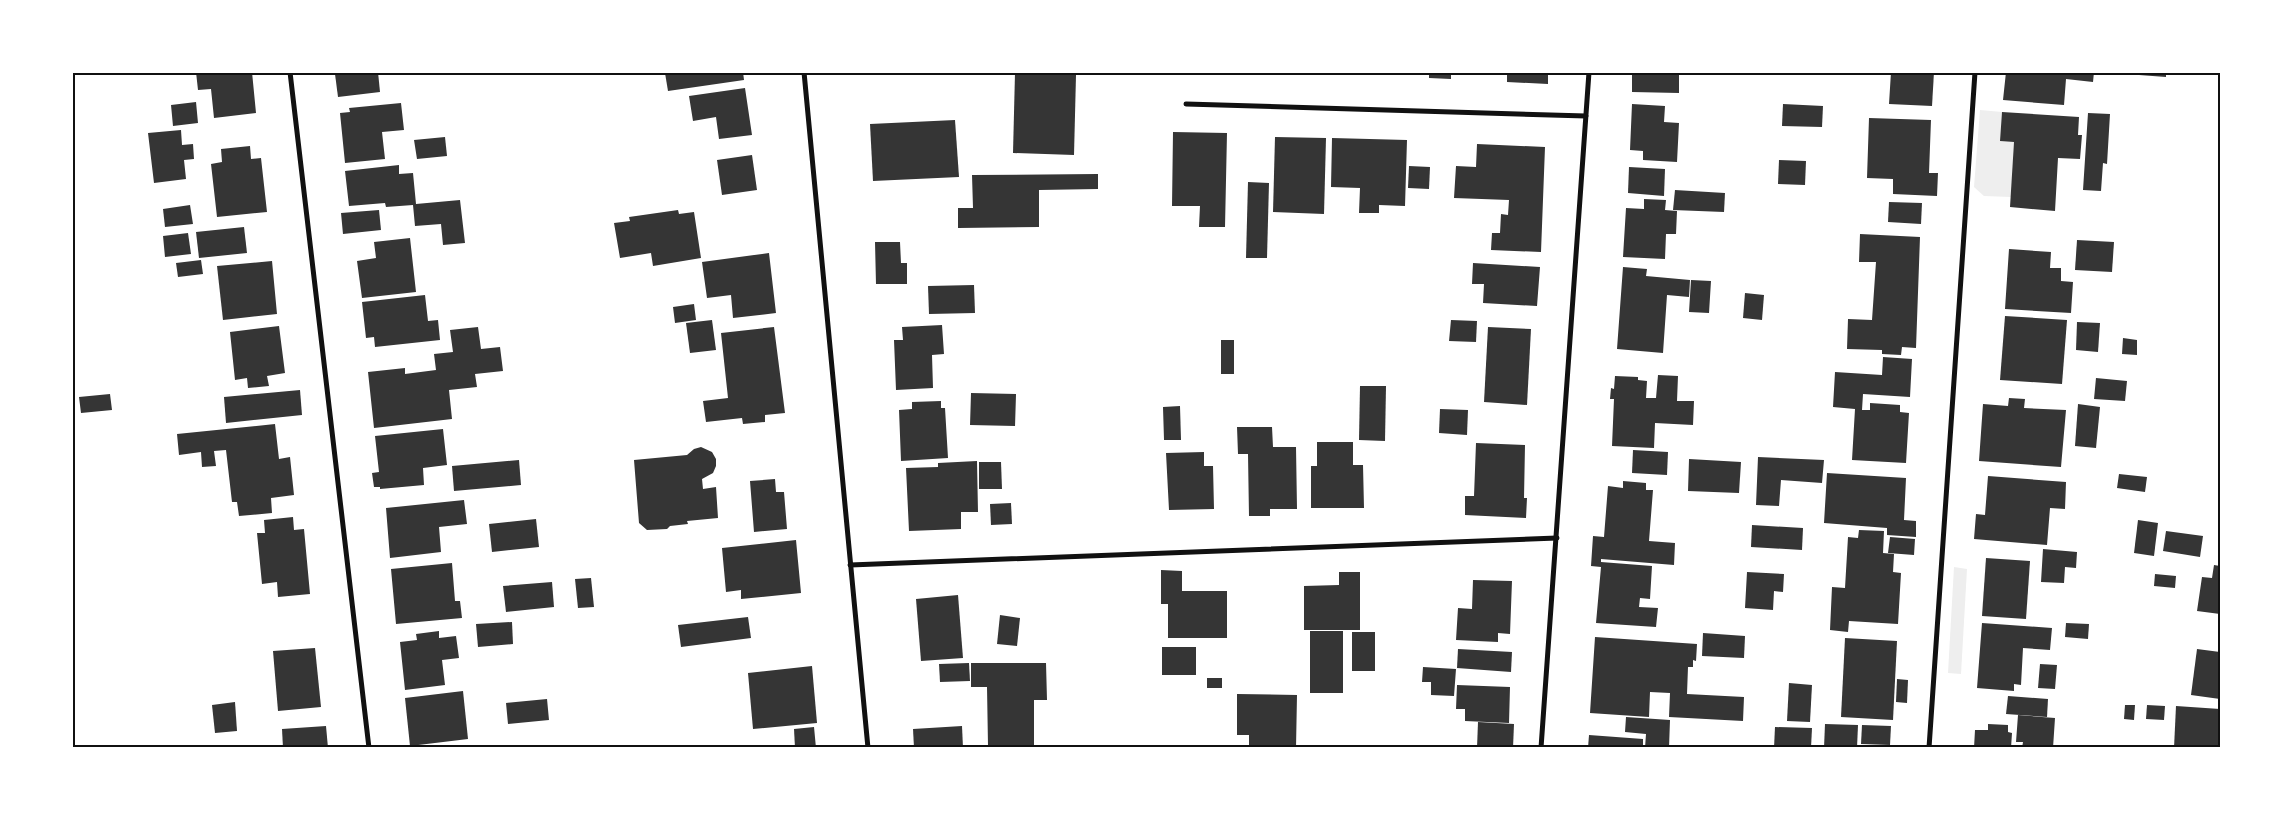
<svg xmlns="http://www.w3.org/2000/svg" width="2293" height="820" font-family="Commissioner,sans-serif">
  <rect width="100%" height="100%" fill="#fff"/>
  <g fill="#eee">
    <path d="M1980 110 2002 112 2000 141 2014 142 2011 197 1984 196 1974 187Z"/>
    <path d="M1954 567 1967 569 1961 674 1948 673Z"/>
  </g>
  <g fill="#353535">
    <path d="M196 72H252L256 113 214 118 211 89 198 90Z"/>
    <path d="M344 72H378L380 92 338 97 335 74Z"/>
    <path d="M743 72 744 80 668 91 665 73Z"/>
    <path d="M1429 72H1451V79L1429 78Z"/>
    <path d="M1507 72H1548V84L1507 82Z"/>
    <path d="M1632 72H1679V93L1632 92Z"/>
    <path d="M1891 72H1934L1932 106 1889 104Z"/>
    <path d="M2006 72H2094L2093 82 2066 79 2064 105 2003 100Z"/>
    <path d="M2139 72H2166V77L2139 75Z"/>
    <path d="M1015 73 1076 75 1074 155 1013 153Z"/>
    <path d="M745 88 752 135 719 139 716 117 693 121 689 96Z"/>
    <path d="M196 102 198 123 173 126 171 105Z"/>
    <path d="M401 103 404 130 382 132 385 159 345 163 340 113 350 112 349 108Z"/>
    <path d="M1632 104 1665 106 1664 122 1679 123 1677 162 1643 160V151L1630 150Z"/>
    <path d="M1783 104 1823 106 1822 127 1782 126Z"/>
    <path d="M2002 112 2079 117 2078 135H2082L2080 159 2058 158 2055 211 2010 207 2014 142 2000 141Z"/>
    <path d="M2088 113 2110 114 2107 164 2103 163 2101 191 2083 190Z"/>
    <path d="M1869 118 1931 120 1929 173H1938L1937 196 1893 194V179L1867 178Z"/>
    <path d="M955 120 959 177 873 181 870 124Z"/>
    <path d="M181 130 182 145 193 144 194 159 184 160 186 179 154 183 148 133Z"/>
    <path d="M1173 132 1227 133 1225 227H1199L1200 206H1172Z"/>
    <path d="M445 137 447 156 417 159 414 140Z"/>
    <path d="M1275 137 1326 138 1324 214 1273 212Z"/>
    <path d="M1332 138 1407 140 1405 206 1379 205V213H1359L1360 188 1331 187Z"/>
    <path d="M1477 144 1545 147 1541 252 1491 250 1492 233H1500L1501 214 1508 215 1509 200 1454 198 1456 166 1476 167Z"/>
    <path d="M250 146 251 159 261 158 267 212 217 217 211 164 222 162 221 149Z"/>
    <path d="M752 155 757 190 722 195 717 160Z"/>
    <path d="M1779 160 1806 161 1805 185 1778 184Z"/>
    <path d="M399 165V174L413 173 416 204 460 200 465 243 443 245 441 224 415 226 413 205 386 207 385 203 349 206 345 171Z"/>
    <path d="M1409 166 1430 167 1429 189 1408 188Z"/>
    <path d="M1629 167 1665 169 1664 196 1628 193Z"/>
    <path d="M1098 174V189L1039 190V227L958 228V208H973L972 175Z"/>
    <path d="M1248 182 1269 183 1267 258H1246Z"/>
    <path d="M1675 190 1725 193 1724 212 1673 210Z"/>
    <path d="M1644 199 1666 200 1665 210 1677 211 1676 234H1666L1665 259 1623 257 1626 208 1644 209Z"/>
    <path d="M1889 202 1922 203 1921 224 1888 222Z"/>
    <path d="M190 205 193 224 165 227 163 209Z"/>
    <path d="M379 210 381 230 343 234 341 213Z"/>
    <path d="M678 210 679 214 694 212 701 258 653 266 651 253 620 258 614 223 630 221 629 217Z"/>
    <path d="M244 227 247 253 199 258 196 232Z"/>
    <path d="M188 233 191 254 165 257 163 236Z"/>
    <path d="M1860 234 1920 237 1916 348 1902 347 1901 355 1882 354V350L1847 349 1848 319 1872 320 1876 262H1859Z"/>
    <path d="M410 238 416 292 362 298 357 261 376 258 374 242Z"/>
    <path d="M2077 240 2114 242 2112 272 2075 270Z"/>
    <path d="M875 242H900L901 263H907V284H876Z"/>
    <path d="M2009 249 2051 252 2050 268H2061V281L2073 282 2071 313 2005 309Z"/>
    <path d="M769 253 776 313 733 318 731 295 707 298 702 262Z"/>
    <path d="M201 260 203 274 178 277 176 263Z"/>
    <path d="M272 261 277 314 223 320 217 266Z"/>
    <path d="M1473 263 1540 267 1537 306 1483 303 1484 284H1472Z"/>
    <path d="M1623 267 1647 269 1646 276 1690 280 1689 297 1667 295 1663 353 1617 349Z"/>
    <path d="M1691 280 1711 281 1709 313 1689 312Z"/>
    <path d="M974 285 975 313 929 314 928 286Z"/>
    <path d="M1745 293 1764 295 1762 320 1743 318Z"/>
    <path d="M425 295 428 321 438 320 440 340 375 347 374 337 366 338 362 302Z"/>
    <path d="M694 304 696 320 675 323 673 307Z"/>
    <path d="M2005 316 2067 320 2062 384 2000 380Z"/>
    <path d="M712 320 716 350 690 353 686 323Z"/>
    <path d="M1451 320 1477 321 1476 342 1449 341Z"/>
    <path d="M2077 322 2100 323 2098 352 2076 350Z"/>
    <path d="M942 325 944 354 932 355 933 388 896 390 894 340H903L902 327Z"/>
    <path d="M279 326 285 373 267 376 269 386 248 388 247 378 235 380 230 332Z"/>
    <path d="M478 327 481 349 500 347 503 371 475 374 477 387 449 390 452 419 374 428 368 372 405 368V374L436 370 434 354 453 352 450 330Z"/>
    <path d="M774 327 785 413 765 415V422L743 424 742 418 706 422 703 401 728 398 721 333Z"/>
    <path d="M1488 327 1531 329 1527 405 1484 402Z"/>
    <path d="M2123 338 2137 340V355L2122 354Z"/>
    <rect x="1221" y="340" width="13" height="34"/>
    <path d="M1883 357 1912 359 1910 397 1863 394 1862 410H1870V403L1900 405V412L1909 413 1906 463 1852 460 1855 409 1833 407 1835 372 1882 375Z"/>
    <path d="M1658 375 1678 376 1677 401H1694L1693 425 1655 423 1654 448 1612 446 1614 399H1610L1611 388 1614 389 1615 376 1638 377V380L1647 381 1646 398H1656Z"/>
    <path d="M2096 378 2127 381 2125 401 2094 399Z"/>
    <path d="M1360 386H1386L1385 441 1359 440Z"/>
    <path d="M300 390 302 415 226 423 224 397Z"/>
    <path d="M971 393 1016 394 1015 426 970 425Z"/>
    <path d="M110 394 112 410 81 413 79 397Z"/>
    <path d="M2009 398 2025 399 2024 408 2066 410 2061 467 1979 461 1983 404 2008 406Z"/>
    <path d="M941 401V408H945L948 458 901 461 899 410 912 409V402Z"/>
    <path d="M2078 404 2100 407 2096 448 2075 446Z"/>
    <path d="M1180 406 1181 440H1164L1163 407Z"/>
    <path d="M1440 409 1468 410 1467 435 1439 433Z"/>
    <path d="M275 424 279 459 290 457 294 495 271 498 272 513 239 516 237 502H232L226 450 214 451 216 466 202 467 201 452 179 455 177 434Z"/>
    <path d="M1237 427H1272L1273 447H1296L1297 509H1270V516H1249L1248 454H1238Z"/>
    <path d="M443 429 447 465 423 468 424 485 380 489V487H374L372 473 379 472 375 436Z"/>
    <path d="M1317 442H1353V465H1363L1364 508H1311V466H1317Z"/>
    <path d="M1476 443 1525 445 1524 498H1527L1526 518 1465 515V496H1474Z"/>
    <path d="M701 447 712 452 716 459V466L713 473 702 479 703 489 716 487 718 518 687 521 688 524 670 526 667 529 647 530 639 523 634 460 687 455 694 449Z"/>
    <path d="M1633 450 1668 452 1667 475 1632 473Z"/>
    <path d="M1204 452V466H1213L1214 509 1169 510 1166 453Z"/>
    <path d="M1758 457 1824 460 1822 483 1781 480 1779 506 1756 505Z"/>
    <path d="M1689 459 1741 462 1739 493 1688 491Z"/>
    <path d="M519 460 521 485 454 491 452 466Z"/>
    <path d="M977 461 978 512H961V529L909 531 906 468 938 467V463Z"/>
    <path d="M979 462H1001L1002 489H979Z"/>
    <path d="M1827 473 1906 478 1904 520 1916 521V537L1887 535V528L1824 523Z"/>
    <path d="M2119 474 2147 477 2145 492 2117 488Z"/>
    <path d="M1988 476 2066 482 2065 509 2050 508 2047 545 1974 539 1976 514 1985 515Z"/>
    <path d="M775 479 776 492H784L787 529 754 532 750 481Z"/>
    <path d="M1623 481 1646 483V490H1653L1649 541 1675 543 1674 565 1601 559V562L1652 566 1650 599 1640 598 1639 607 1658 608 1656 627 1596 623 1601 567 1591 566 1593 536 1604 537 1608 486 1623 488Z"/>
    <path d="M464 500 467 524 439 527 441 552 390 558 386 508Z"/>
    <path d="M1011 503 1012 524 991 525 990 504Z"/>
    <path d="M293 517 294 530 304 529 310 594 278 597 277 582 262 584 257 533H265L264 520Z"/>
    <path d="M536 519 539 547 492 552 489 524Z"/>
    <path d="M2138 520 2158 523 2154 556 2134 553Z"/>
    <path d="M1752 525 1803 528 1802 550 1751 547Z"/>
    <path d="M1859 530 1884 531 1883 553 1894 554 1893 572 1901 573 1898 624 1849 621 1848 632 1830 630 1832 587 1845 588 1848 537 1858 538Z"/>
    <path d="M2166 531 2203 536 2200 557 2163 551Z"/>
    <path d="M1890 537 1915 539 1914 555 1888 553Z"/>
    <path d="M796 540 801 593 741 599V590L726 592 722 548Z"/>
    <path d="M2043 549 2077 552 2076 568 2065 567 2064 583 2041 582Z"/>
    <path d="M1986 558 2030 561 2026 619 1982 616Z"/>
    <path d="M452 563 455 601H460L462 618 396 624 391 569Z"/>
    <path d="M2214 565 2220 566V614L2197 611 2202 577 2212 578Z"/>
    <path d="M1161 570 1182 571V591H1227V638H1168V604H1161Z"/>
    <path d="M1339 572H1360V630H1304V586L1339 585Z"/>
    <path d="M1747 572 1784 574 1783 592 1774 591 1773 610 1745 608Z"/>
    <path d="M2155 574 2176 576 2175 588 2154 586Z"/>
    <path d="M591 578 594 607 578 608 575 579Z"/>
    <path d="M1473 580 1512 581 1510 634 1498 633V642L1456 640 1458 608 1472 609Z"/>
    <path d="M552 582 554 607 506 612 503 586Z"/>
    <path d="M958 595 963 658 921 661 916 599Z"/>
    <path d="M1000 615 1020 618 1017 646 997 644Z"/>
    <path d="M748 617 751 638 681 647 678 625Z"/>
    <path d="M512 622 513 644 478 647 476 624Z"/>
    <path d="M1982 623 2052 628 2050 650 2023 648 2021 685 2014 684V691L1977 688Z"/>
    <path d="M2066 623 2089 624 2088 639 2065 637Z"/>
    <path d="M439 631V638L456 636 459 658 442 660 445 685 405 690 400 642 417 640 416 634Z"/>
    <rect x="1310" y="631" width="33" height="62"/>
    <rect x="1352" y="632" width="23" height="39"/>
    <path d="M1703 633 1745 636 1744 658 1702 656Z"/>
    <path d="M1595 637 1697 644 1696 661 1693 660V667H1688L1687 694 1744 697 1743 721 1669 717 1670 693 1650 692 1649 717 1590 713Z"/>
    <path d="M1845 638 1897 641 1893 720 1841 717Z"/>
    <rect x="1162" y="647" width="34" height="28"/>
    <path d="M315 648 321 707 278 711 273 651Z"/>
    <path d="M1458 649 1512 652 1511 672 1457 668Z"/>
    <path d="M2197 649 2220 652V699L2191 695Z"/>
    <path d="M969 663 970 681 940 682 939 664Z"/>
    <path d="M971 663H1046L1047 700H1034V746H988L987 687H971Z"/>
    <path d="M2040 664 2057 665 2055 689 2038 688Z"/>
    <path d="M812 666 817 723 753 729 748 673Z"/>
    <path d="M1423 667 1456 669 1454 696 1431 695V682H1422Z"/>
    <rect x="1207" y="678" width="15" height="10"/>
    <path d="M1897 679 1908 680 1907 703 1896 702Z"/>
    <path d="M1789 683 1812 685 1810 722 1787 721Z"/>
    <path d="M1457 685 1510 687 1509 723 1465 721V709H1456Z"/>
    <path d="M463 691 468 739 410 746 405 698Z"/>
    <path d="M1237 694 1297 695 1296 748 1249 745V735H1237Z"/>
    <path d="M2008 696 2048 699 2047 717 2006 714Z"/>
    <path d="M547 699 549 720 508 724 506 703Z"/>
    <path d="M235 702 237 731 215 733 212 705Z"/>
    <path d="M2125 705H2135L2134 720 2124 719Z"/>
    <path d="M2147 705 2165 706 2164 720 2146 719Z"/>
    <path d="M2176 706 2220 709V748H2174Z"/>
    <path d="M2018 715 2055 718 2053 748H2022L2023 742H2016Z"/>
    <path d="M1626 717 1670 720 1669 748H1645L1646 734 1625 732Z"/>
    <path d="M1478 722 1514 724 1513 748H1477Z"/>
    <path d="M1825 724 1858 725 1857 748H1824Z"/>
    <path d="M1988 724 2008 725V732L2012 733 2011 748H1974L1975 730H1988Z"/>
    <path d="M1862 725 1891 726 1890 745 1861 744Z"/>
    <path d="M326 726 328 748H283L282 729Z"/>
    <path d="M962 726 963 748H914L913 729Z"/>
    <path d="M814 727 816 748H795L794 729Z"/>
    <path d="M1775 727 1812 728 1811 748H1774Z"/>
    <path d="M1589 735 1643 739V748H1588Z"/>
  </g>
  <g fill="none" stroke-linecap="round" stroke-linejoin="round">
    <g stroke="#111" stroke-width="5">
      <path d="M290 72 369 748"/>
      <path d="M804 72 868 748"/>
      <path d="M1186 104 1586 116"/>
      <path d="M850 565 1557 538"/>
      <path d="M1541 748 1589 72"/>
      <path d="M1929 748 1975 72"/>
    </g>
  </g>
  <rect width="2293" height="820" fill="none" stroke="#ffffff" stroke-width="148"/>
  <rect x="74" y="74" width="2145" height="672" fill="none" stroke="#111" stroke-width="2"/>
</svg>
